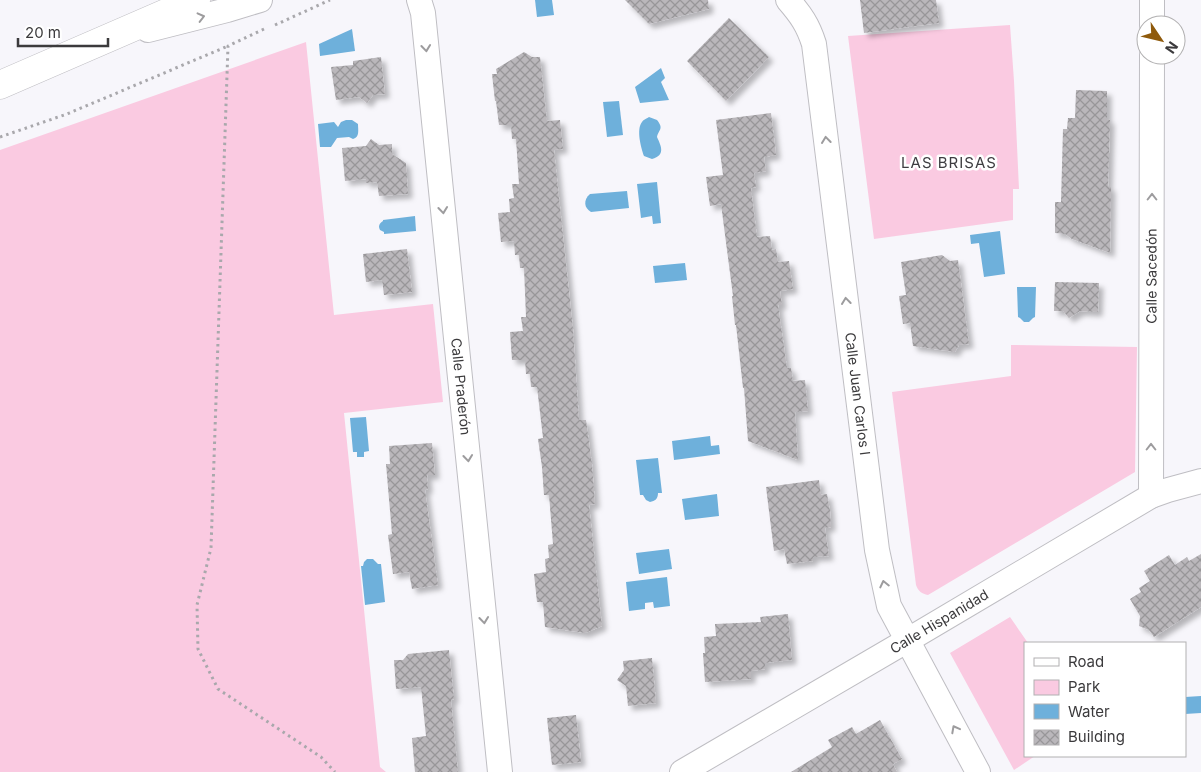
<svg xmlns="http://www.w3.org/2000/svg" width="1201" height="772" font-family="Inter,sans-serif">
  <defs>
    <pattern id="building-cross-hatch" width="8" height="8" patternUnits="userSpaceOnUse" patternTransform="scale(1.25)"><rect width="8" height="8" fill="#bab7bb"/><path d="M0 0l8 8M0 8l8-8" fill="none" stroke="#989699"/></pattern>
    <filter id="shadow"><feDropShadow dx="4.5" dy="4.5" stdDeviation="2.5" flood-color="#0004"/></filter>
  </defs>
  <rect width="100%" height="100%" fill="#f7f6fb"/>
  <g fill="#facae1">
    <path d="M1010 25 1014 81 1019 189H1013V220L874 239 848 36Z"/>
    <path d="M306 42 334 315 433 304 443 402 344 413 380 767 386 772H0V150Z"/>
    <path d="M1011 345 1137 347 1135 472 928 595C922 594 918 591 916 585L892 392 1011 376Z"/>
    <path d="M1010 617 1028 643H1025V756H1035L1014 770 950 653Z"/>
  </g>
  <g fill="#6eb0db">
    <path d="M535 0H552L554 15 537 17Z"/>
    <path d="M352 29 355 51 320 56 319 44Z"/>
    <path d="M661 68 665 78 661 82 669 100 640 103 635 87Z"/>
    <path d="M619 101 623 135 607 137 603 102Z"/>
    <path d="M649 117 657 120C664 129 659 129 657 137 661 146 666 155 652 159L644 156C641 148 636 129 642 122 644 119 646 119 649 117Z"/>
    <path d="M346 120H352L358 124C358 130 360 137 353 139L349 137 337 138 331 147H320L318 124 334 122 338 127 341 122Z"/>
    <path d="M657 182 661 223 653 224 652 216 641 218 637 184Z"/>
    <path d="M627 191 629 208 591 212C584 208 583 200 590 194Z"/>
    <path d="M415 216 416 231 384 234V232L380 230C378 226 379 224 383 221V220Z"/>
    <path d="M1000 231 1005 274 984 277 979 243 971 244 970 235Z"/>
    <path d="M685 263 687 280 655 283 653 266Z"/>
    <path d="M1017 287H1036L1035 317 1033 318 1029 322H1024L1020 318 1018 317Z"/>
    <path d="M366 417 369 451 364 452V457H357V452H353L350 418Z"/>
    <path d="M710 436 711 446 719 445 720 454 674 460 672 441Z"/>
    <path d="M658 458 662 493H658C658 499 655 501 650 502L646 500 643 495H640L636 460Z"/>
    <path d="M717 494 719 516 685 520 682 499Z"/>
    <path d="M669 549 672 569 639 574 636 553Z"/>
    <path d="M367 559H373L378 564H381L385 602 365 605 361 566H363L364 562Z"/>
    <path d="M667 577 670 606 654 608 653 602 645 603V609L629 611 626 582Z"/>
    <path d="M1201 696V713L1185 714V697Z"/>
  </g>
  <g fill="url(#building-cross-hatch)" filter="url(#shadow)">
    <path d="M625 0H708L709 9 649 24Z"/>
    <path d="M860 0H936L939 23 864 33Z"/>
    <path d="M729 18 769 57 726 101 687 61Z"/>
    <path d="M524 52 532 57H540L547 121 560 120 563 149 554 150 573 329 579 420H586L592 464 595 504 589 505 602 626 585 633 545 627 543 602H537L534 574 546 572 545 559 549 558 548 545 553 544 549 495H544L542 467 538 439 543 438 537 387H531L530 374H526L525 360H512L510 332 523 331 521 317H526L524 268H520L519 255H515L514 241 501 242 498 213 510 212 509 199 514 198 512 184H519L516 139H512L511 125H499L496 101H495L492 74H497L496 69Z"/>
    <path d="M381 57 385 94 373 95 367 103 359 97 336 100 331 67 353 65V61Z"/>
    <path d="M1076 90 1107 91V119L1110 120 1108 187H1111L1110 253 1072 239 1065 234 1055 233V202H1061L1063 129H1067L1068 118H1075Z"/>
    <path d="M771 113 776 155 764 157 766 171 754 173 756 187 751 188 757 237 770 236 772 250 776 249 778 262 789 261 793 289 780 291 782 305H778L787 368H791L793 381 805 380 808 411 795 412 798 460 748 441 744 388H743L736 325H735L732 296H733L721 204 710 206 706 177 723 175 716 120Z"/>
    <path d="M371 139 379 145 392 144V154L406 163 408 194 379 196 377 182 366 183V179L345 181 342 148 366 146Z"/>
    <path d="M407 249 412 292 384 295 382 280 366 282 363 254Z"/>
    <path d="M942 255 950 261 958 260 969 344 959 345 955 352 913 346 910 323 903 324 899 296 906 295 901 262Z"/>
    <path d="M1055 282 1099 283 1098 312 1080 311 1069 318 1063 311H1054Z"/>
    <path d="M432 443 435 475H427L428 489 425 490 438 585 412 589 409 572 393 574 388 535 392 534 386 464H390L389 446Z"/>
    <path d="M819 480 821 495 827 494 830 511 831 527 825 528 829 556 813 557V561L787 564 784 549 774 551 766 487Z"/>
    <path d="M1201 554V607L1154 637 1149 630 1139 626 1140 616 1130 599 1141 592 1139 588 1150 581 1144 571 1169 555 1175 565 1187 557 1189 561Z"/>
    <path d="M788 614 792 660 765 663V669L751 671V679L705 682 703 653H705L704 637 716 636 715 624 761 622 760 617Z"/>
    <path d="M449 650 454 699 451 700 458 772H415L412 738 426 736 421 687 396 689 394 660H403L408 654Z"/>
    <path d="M652 658 656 703 628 706 626 686 617 680 624 670 623 661Z"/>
    <path d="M576 715 581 762 552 765 547 718Z"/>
    <path d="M880 720 902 759 893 764 897 772H791L832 747 828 740 852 727 856 734Z"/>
  </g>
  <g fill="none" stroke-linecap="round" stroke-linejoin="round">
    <defs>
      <g id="street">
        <path id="s1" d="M419 0 423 13 500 772"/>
        <path id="s2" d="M788 0C801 15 808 25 814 44L877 550 889 606 978 772"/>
        <path d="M1152 25V0"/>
        <path d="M148 30 227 10 260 0"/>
        <path id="s3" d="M1151 496 1152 55"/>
        <path id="s4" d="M682 772 908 640 1151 496 1168 490 1201 481"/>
      </g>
      <path id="secondary" d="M0 85 196 0"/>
    </defs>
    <use href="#street" stroke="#bfbec3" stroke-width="26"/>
    <use href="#secondary" stroke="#bfbec3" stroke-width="29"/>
    <g stroke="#a9a8ac" stroke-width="3" stroke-dasharray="2.5 4" stroke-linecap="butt">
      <path d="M275 25 330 0"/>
      <path d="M264 29 228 46 211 548 197 605 198 649 218 689 321 757 335 772"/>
      <path d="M0 137 67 114 228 46"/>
    </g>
    <use href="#street" stroke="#fff" stroke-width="24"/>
    <use href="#secondary" stroke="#fff" stroke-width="28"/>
  </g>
  <defs><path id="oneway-chevron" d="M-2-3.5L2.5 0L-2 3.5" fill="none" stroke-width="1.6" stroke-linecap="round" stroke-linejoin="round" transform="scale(1.25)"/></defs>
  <g stroke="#9d9c9e">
    <use href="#oneway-chevron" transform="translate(201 17) rotate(-14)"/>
    <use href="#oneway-chevron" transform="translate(426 48) rotate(84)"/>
    <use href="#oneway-chevron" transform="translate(826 140) rotate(-97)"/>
    <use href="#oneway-chevron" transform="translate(1152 197) rotate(-90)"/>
    <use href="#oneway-chevron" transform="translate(443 210) rotate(84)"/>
    <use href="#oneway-chevron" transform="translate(846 301) rotate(-97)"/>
    <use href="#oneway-chevron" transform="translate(1151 447) rotate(-90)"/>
    <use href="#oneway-chevron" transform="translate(468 458) rotate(84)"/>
    <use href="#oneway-chevron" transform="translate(884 584) rotate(-103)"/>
    <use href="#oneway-chevron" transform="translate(484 620) rotate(84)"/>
    <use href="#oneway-chevron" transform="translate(955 729) rotate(-118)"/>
  </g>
  <g text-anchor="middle" stroke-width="5" stroke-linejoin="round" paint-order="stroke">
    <g font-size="14" fill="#3b3a3c" stroke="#fff">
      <text dy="5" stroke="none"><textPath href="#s3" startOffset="220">Calle Sacedón</textPath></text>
      <text dy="5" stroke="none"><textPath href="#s1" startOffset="389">Calle Praderón</textPath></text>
      <text dy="5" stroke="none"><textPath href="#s2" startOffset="404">Calle Juan Carlos I</textPath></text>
      <text dy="5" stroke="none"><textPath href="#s4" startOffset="298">Calle Hispanidad</textPath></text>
    </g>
    <g font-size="15" letter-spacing="1" fill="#3e3d41" stroke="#fff">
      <text x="949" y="168">LAS BRISAS</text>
    </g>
  </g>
  <rect x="1024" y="642" width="162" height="115" fill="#ffffff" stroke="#b1b0b1"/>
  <rect x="1034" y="658" width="25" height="8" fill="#ffffff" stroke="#b1b0b1"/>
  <text x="1068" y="667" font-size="15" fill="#3b3a3c">Road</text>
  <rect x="1034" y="680" width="25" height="15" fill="#facae1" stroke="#b1b0b1"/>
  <text x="1068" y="692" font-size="15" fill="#3b3a3c">Park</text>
  <rect x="1034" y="704" width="25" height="15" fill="#6eb0db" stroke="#b1b0b1"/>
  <text x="1068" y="717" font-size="15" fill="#3b3a3c">Water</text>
  <rect x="1034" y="730" width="25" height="15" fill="url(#building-cross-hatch)" stroke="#b1b0b1"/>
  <text x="1068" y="742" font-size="15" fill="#3b3a3c">Building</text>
  <g transform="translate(1161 40) rotate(125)"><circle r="24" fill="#ffffff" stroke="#b1b0b1"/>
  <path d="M0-4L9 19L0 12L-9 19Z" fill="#8f5a0c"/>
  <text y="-8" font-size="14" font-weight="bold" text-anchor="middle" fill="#3b3a3c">N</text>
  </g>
  <path d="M18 38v8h90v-8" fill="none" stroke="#3b3a3c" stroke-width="2.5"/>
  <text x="25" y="38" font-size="15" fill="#3b3a3c" stroke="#ffffff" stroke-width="4" paint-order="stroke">20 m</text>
</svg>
